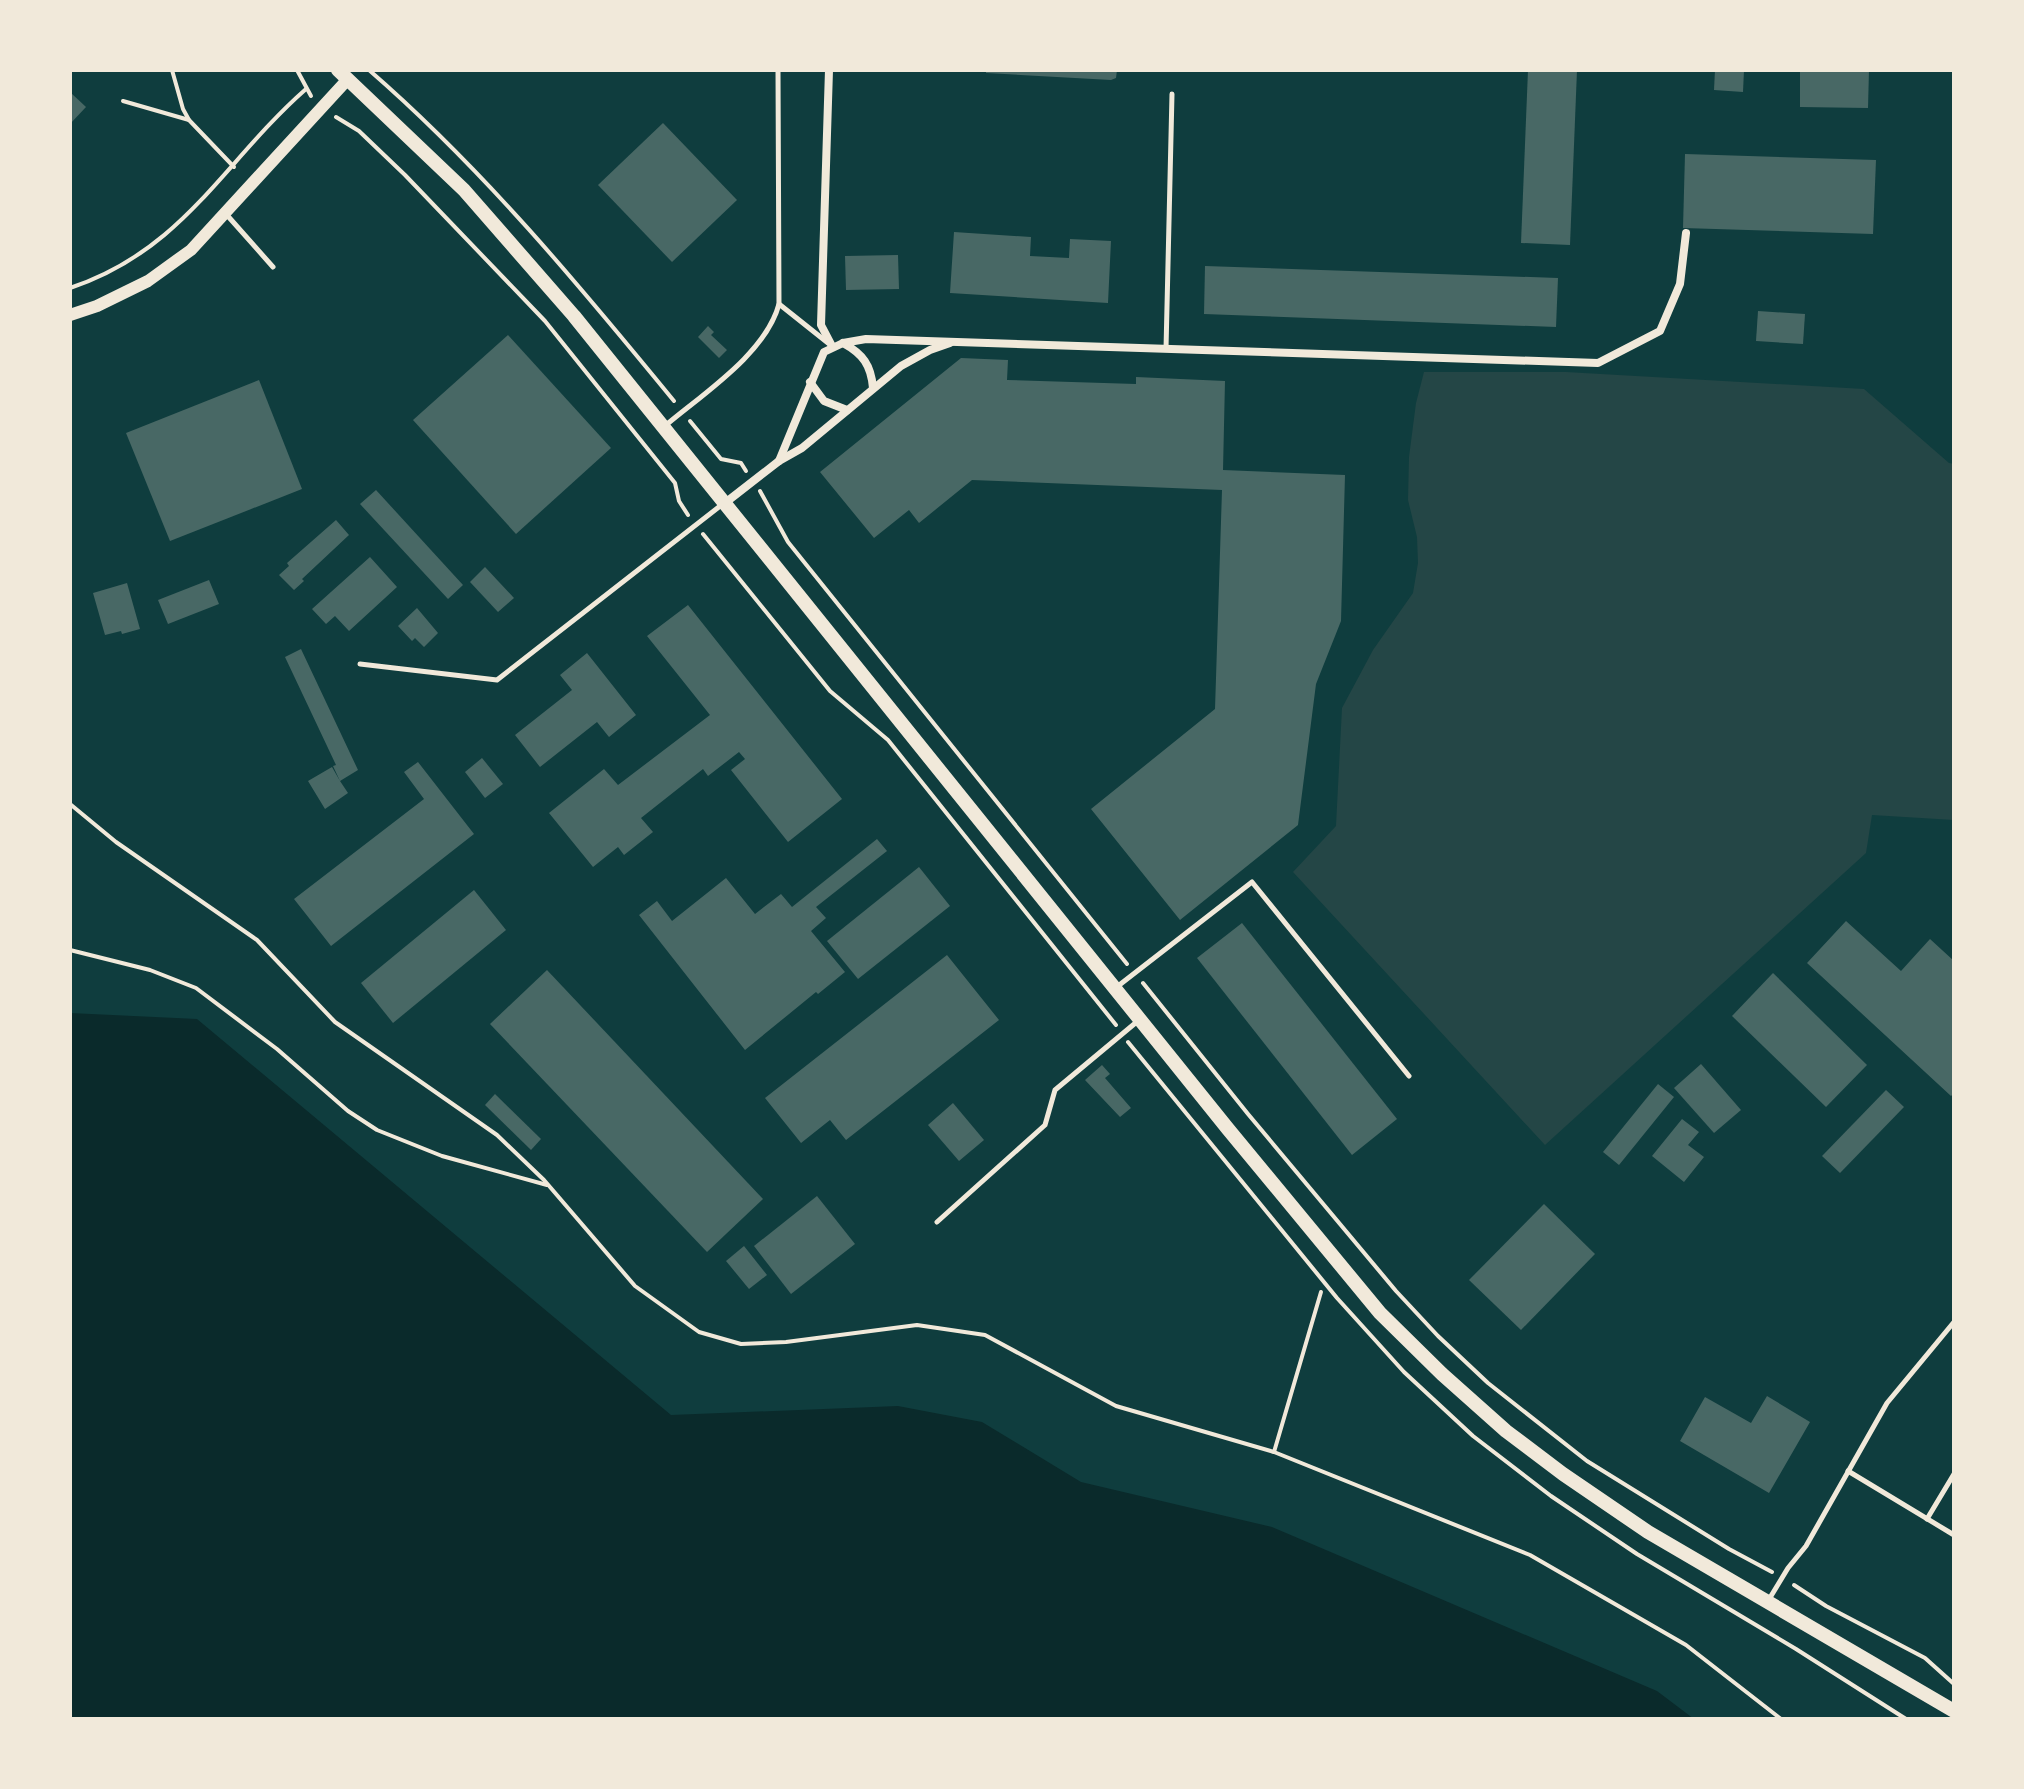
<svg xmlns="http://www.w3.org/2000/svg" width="2024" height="1789" font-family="Manrope,sans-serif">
  <rect width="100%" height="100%" fill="#0f3d3e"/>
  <path fill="#244646" d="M1424 372H1566L1864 389 1949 463 1954 464V820L1872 815 1866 853 1545 1145 1293 872 1336 826 1342 708 1373 650 1413 593 1418 563 1417 537 1408 500 1409 457 1416 403Z"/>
  <path fill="#0a2a2b" d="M70 1013 197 1019 671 1415 898 1406 982 1422 1081 1482 1272 1527 1657 1691 1694 1719H70Z"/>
  <g fill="#486865">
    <path d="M986 70H1117L1116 78 1111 80 986 73Z"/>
    <path d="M1528 70H1577L1570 245 1521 243Z"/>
    <path d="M1715 70H1744L1743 92 1714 90Z"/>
    <path d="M1800 70H1869L1868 108 1800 107Z"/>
    <path d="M70 92 86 107 70 124Z"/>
    <path d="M663 123 737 200 672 262 598 185Z"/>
    <path d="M1685 154 1876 160 1873 234 1683 228Z"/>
    <path d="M954 232 1031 237 1030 256 1069 258 1070 239 1111 241 1108 303 950 293Z"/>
    <path d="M898 255 899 289 846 290 845 256Z"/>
    <path d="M1205 266 1558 278 1556 327 1204 314Z"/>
    <path d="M1758 311 1805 314 1803 344 1756 341Z"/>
    <path d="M708 326 714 332 711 335 727 350 719 358 698 337Z"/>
    <path d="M508 335 611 448 516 534 413 420Z"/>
    <path d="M961 358 1008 360 1007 380 1136 384V377L1225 381 1223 470 1345 475 1341 621 1316 684 1298 825 1180 920 1091 809 1215 709 1222 490 972 480 919 523 909 510 874 538 820 472Z"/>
    <path d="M259 380 302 489 170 541 126 433Z"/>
    <path d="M376 490 463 585 448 599 360 504Z"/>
    <path d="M336 520 349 535 302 579 304 581 294 590 279 575 289 566 287 563Z"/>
    <path d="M370 557 397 587 349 631 335 616 326 624 312 609Z"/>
    <path d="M485 567 514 598 498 612 470 582Z"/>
    <path d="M209 580 219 604 168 624 158 600Z"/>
    <path d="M127 583 140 629 122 634 121 631 105 635 93 593Z"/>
    <path d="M688 605 842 799 788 842 731 770 745 759 739 752 708 776 703 769 641 818 653 832 624 855 618 847 593 867 549 813 604 769 618 785 710 715 647 636Z"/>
    <path d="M417 608 438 633 424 647 415 638 412 641 398 626Z"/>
    <path d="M301 649 358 770 340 781 348 793 325 809 308 781 332 767 340 781 333 766 336 765 285 657Z"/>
    <path d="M587 653 636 715 609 737 597 722 540 767 515 735 572 690 560 675Z"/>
    <path d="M482 758 503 784 485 798 465 772Z"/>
    <path d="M418 762 474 834 331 946 294 899 424 799 404 772Z"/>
    <path d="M877 839 887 851 816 907 826 918 811 931 845 972 818 994 816 992 745 1050 639 915 657 901 672 921 726 878 755 914 781 894 792 907Z"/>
    <path d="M919 867 950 906 858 979 827 941Z"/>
    <path d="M474 890 506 930 393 1023 361 983Z"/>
    <path d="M1846 921 1901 971 1930 939 1954 961V1093L1951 1096 1807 963Z"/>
    <path d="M1242 923 1397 1119 1352 1155 1197 958Z"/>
    <path d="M947 955 999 1020 846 1140 830 1120 801 1143 765 1098Z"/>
    <path d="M547 970 763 1199 707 1252 490 1024Z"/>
    <path d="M1773 973 1867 1065 1826 1107 1732 1016Z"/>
    <path d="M1701 1064 1741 1110 1714 1133 1674 1088Z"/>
    <path d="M1102 1065 1110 1074 1105 1078 1131 1108 1120 1117 1085 1080Z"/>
    <path d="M1658 1084 1674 1097 1619 1165 1603 1152Z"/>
    <path d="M1886 1090 1904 1107 1840 1173 1822 1156Z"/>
    <path d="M495 1094 541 1139 531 1150 485 1105Z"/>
    <path d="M953 1103 984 1140 959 1161 928 1125Z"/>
    <path d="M1682 1119 1699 1132 1688 1145 1704 1157 1684 1182 1652 1156Z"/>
    <path d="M817 1196 855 1244 791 1294 754 1246Z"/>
    <path d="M1544 1204 1595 1254 1521 1330 1469 1280Z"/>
    <path d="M744 1246 767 1275 749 1289 726 1261Z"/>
    <path d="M1767 1396 1810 1422 1769 1493 1680 1441 1705 1397 1751 1423Z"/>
  </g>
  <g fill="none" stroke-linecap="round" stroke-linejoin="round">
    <g stroke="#f1e9da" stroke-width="4">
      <path d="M172 70 183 109 189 120 234 167"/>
      <path d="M297 70 311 96"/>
      <path d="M369 70C483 169 579 285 674 401"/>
      <path d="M123 101 189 120"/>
      <path d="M336 117 359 131 405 175 545 321 675 483 679 501 688 515"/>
      <path d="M70 288C184 250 223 162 306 89"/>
      <path d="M690 421 721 459 741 463 746 471"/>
      <path d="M760 491 788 542 1127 964"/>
      <path d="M703 534 830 691 888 740 1116 1025"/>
      <path d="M70 804 116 842 257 940 335 1022 497 1135 544 1180 635 1286 699 1332 741 1344 786 1342 917 1325 985 1335 1116 1406 1274 1452 1530 1555 1686 1645 1781 1719"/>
      <path d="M70 950 150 970 196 988 277 1049 348 1111 377 1130 442 1156 547 1185"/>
      <path d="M1143 983 1248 1114 1396 1291 1438 1336 1488 1383 1587 1461 1729 1549 1772 1572"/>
      <path d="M1128 1042 1337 1298 1404 1372 1473 1436 1551 1496 1637 1554 1796 1649 1906 1719"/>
      <path d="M1274 1452 1321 1292"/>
      <path d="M1794 1585 1826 1606 1925 1658 1954 1684"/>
    </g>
    <g stroke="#f1e9da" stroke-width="5">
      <path d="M226 214 273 267"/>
      <path d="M779 304 828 343"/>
      <path d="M1166 349 1172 94"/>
      <path d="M666 425C704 393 766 353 779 304L778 70"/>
      <path d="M360 664 497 680 724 503"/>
      <path d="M1118 986 1252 882 1409 1076"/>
      <path d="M937 1222 1045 1125 1055 1090 1139 1020"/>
      <path d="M1848 1471 1954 1535"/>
      <path d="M1927 1519 1954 1474"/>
      <path d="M1768 1601 1788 1568 1806 1546 1887 1403 1954 1322"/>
    </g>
    <g stroke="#f1e9da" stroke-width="8">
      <path d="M829 70 821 325 832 346"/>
      <path d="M843 343C863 354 871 365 873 388"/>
      <path d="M810 382 824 401 847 410"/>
      <path d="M779 461 824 352 843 343 866 339 1598 363 1660 331 1680 284 1686 233"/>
      <path d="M725 503 779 461 802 448 901 366 930 350 950 343"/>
    </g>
    <path stroke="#f1e9da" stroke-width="12" d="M70 315 97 306 148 281 191 250 348 79"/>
    <path stroke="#f1e9da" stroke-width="14" d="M338 70 464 190 574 316 1228 1129 1380 1313 1442 1374 1506 1431 1563 1474 1648 1532 1954 1711"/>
  </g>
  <rect width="2024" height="1789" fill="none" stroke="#f1e9da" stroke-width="144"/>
</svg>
